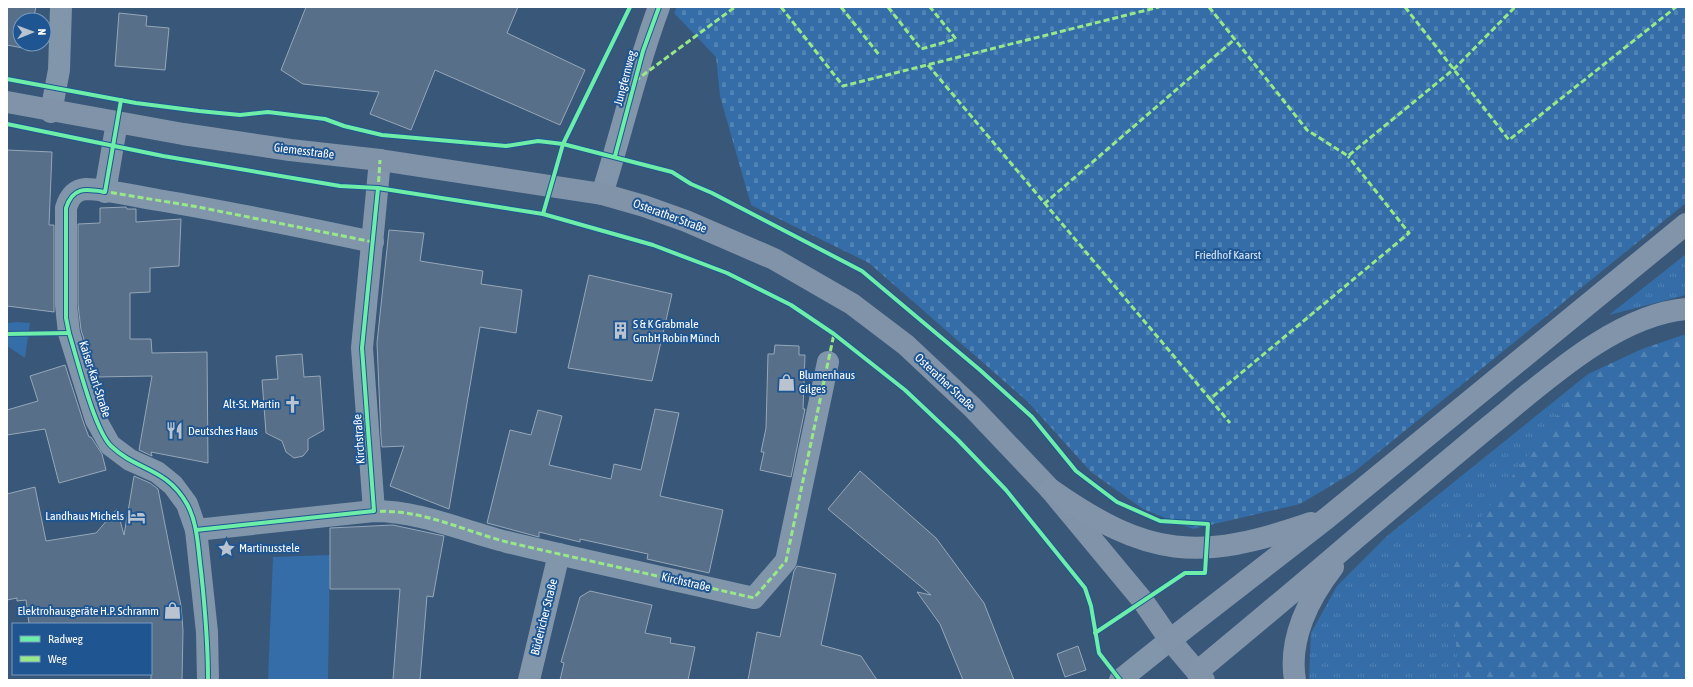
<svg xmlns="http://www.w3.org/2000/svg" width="1693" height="687" font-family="'Asap Condensed',sans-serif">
  <defs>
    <pattern id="grass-tufts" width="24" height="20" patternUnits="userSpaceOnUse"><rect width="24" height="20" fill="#346da8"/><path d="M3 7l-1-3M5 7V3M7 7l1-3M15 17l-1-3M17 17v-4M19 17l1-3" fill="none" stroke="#5283b5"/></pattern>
    <pattern id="forest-firs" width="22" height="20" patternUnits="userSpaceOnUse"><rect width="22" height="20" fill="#346da8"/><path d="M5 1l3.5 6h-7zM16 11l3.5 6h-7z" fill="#5283b5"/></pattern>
    <pattern id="cemetery-stones" width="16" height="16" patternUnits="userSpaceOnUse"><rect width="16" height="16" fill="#346da8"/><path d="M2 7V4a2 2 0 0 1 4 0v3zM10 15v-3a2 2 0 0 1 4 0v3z" fill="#5283b5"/></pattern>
  </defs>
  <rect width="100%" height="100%" fill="#395778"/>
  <g fill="url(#grass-tufts)">
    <path d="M1686 254V295L1609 315Z"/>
    <path d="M1588 374 1450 561 1459 680H1309L1311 633 1337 586 1387 536Z"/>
  </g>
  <path fill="url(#forest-firs)" d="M1686 334V680H1459L1449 561 1588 374 1642 349Z"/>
  <path fill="url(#cemetery-stones)" d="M677 7H1686V203L1354 472 1300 504 1193 529 1143 509 1091 472 1028 402 869 263 751 205 720 96 716 57 674 13Z"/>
  <g fill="#346da8">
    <path d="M18 322 30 323 25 358 7 346V323Z"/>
    <path d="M330 555 328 680H268L273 557Z"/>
  </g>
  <g fill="#576f88" stroke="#96a7b9">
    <path d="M7 7H36L33 20H20V44H29L28 49 7 45Z"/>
    <path d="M306 7H518L507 33 585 70 560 125 435 70 411 130 370 114 379 92 303 84 281 70Z"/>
    <path d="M119 13 147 16 146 26 169 28 165 70 115 66Z"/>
    <path d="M7 150 52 152 49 225H54V312L7 306Z"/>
    <path d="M126 207 127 209H136V222L181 219 179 266 150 268V292L130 293V339H151L152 353 207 352 208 463 151 452 152 456 139 450 152 376 96 377 81 330 78 304V224L100 223V208Z"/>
    <path d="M389 230 424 233 420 261 483 271 481 284 522 290 516 333 480 327 449 509 390 486 404 446 382 447 381 437 377 343Z"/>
    <path d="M589 275 672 294 652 381 568 368Z"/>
    <path d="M775 345 799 346V355H805L803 409H805L791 477 760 470 764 452H761L766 428 768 354H774Z"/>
    <path d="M302 354 304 377 320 376 324 430 308 439V450L303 456 294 458 286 452 282 441 266 433 262 380 278 379 276 356Z"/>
    <path d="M65 365 84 424 89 437H91L102 454 106 470 59 483 45 429 7 435V410L38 401 30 376Z"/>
    <path d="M655 409 679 413 660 496 723 510 709 573 647 559 648 554 580 539V542L539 532V537L487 523 510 430 531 435 538 410 562 416 549 465 611 479 614 464 641 470Z"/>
    <path d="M860 471 936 538 984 603 1014 680H963L940 624 917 592 931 595 828 509Z"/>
    <path d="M134 476 150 483 158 489 181 606 183 630 182 680H151V624H29L26 600 17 601V598L7 600V494L35 487 46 541 96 533 117 509 124 535Z"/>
    <path d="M393 525 444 536 433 597 427 596 420 680H393L400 589H330V528Z"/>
    <path d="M797 566 836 574 821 645 861 656 877 680H748L757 632 780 637 794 571Z"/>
    <path d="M590 591 652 605 645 633 671 638 670 643 695 647 688 680H560L564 663 561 662 580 597Z"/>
    <path d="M1078 646 1086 670 1065 677 1057 654Z"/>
  </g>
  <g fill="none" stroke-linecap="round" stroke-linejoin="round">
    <g stroke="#8196ab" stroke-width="22">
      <path d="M51 112 59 70 61 7"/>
      <path d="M105 192 117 122"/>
      <path d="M602 194C622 132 636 68 659 7"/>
      <path d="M374 511 362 348 380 160"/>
      <path d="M196 530 374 511C420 511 463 531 507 542 589 562 672 579 754 598L786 561 828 362"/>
      <path d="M208 680 207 632 196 530 187 504 173 485 157 472 130 460 110 445 96 420 69 333 66 305V208C69 198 74 190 86 189 105 189 139 197 158 200 230 212 302 227 373 242"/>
      <path d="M529 680 559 554"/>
      <path d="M1120 680 1170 640"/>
    </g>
    <path stroke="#8093a9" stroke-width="22" d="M7 102 183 134 290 150 380 160 602 194 644 206 686 221 774 259 852 304 906 345 972 407 1050 489 1143 601 1170 640 1204 680"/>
    <g stroke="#8194aa" stroke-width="22">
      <path d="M1050 489C1148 558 1198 562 1311 523"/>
      <path d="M1170 640 1327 518 1686 224"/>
      <path d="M1197 672C1250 628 1303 584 1355 539 1401 500 1446 462 1492 424 1545 381 1616 315 1686 309"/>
      <path d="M1295 680C1288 639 1309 598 1333 567"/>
    </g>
    <g stroke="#98e88a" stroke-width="3" stroke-dasharray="6 3" stroke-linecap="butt">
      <path d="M781 7 843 86 1159 7"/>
      <path d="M841 7 880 56"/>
      <path d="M888 7 921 49 956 39 930 7"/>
      <path d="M1209 7 1307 130 1348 156 1454 69 1515 7"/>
      <path d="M1405 7 1509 140 1676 7"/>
      <path d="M928 65 1210 399 1409 233 1348 156"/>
      <path d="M635 81 735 7"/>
      <path d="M102 191 198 207 373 242"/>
      <path d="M378 191 380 160"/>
      <path d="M1044 204 1235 39"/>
      <path d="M1210 399 1230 423"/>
      <path d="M371 512C417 507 464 531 507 542 589 561 672 579 754 598L786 561 834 334"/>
    </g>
    <defs>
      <g id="cycleway">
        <path d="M7 79 136 103 199 111 240 115 268 112 325 119 344 126 382 135 506 146 538 141 563 144 672 172 691 184 712 193 862 271 980 370 1032 417 1076 471 1117 502 1160 521 1208 524 1205 573H1185L1095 633"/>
        <path d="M121 100 105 192C86 189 73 186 66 208V318L69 333C77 358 94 429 111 446 137 471 166 467 187 504 198 524 198 549 201 571 205 608 208 643 208 680"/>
        <path d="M7 124 163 156 340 186 378 188 543 214 653 245 727 273 791 305 834 334 905 390 958 440 1006 490 1085 588 1091 606 1099 653 1120 680"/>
        <path d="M615 156 643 51 659 7"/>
        <path d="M543 214 563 144 630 7"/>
        <path d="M7 334 69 333"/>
        <path d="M196 530 374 511 362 348 378 188"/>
      </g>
    </defs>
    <use href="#cycleway" stroke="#1f5692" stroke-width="6"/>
    <use href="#cycleway" stroke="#6deda7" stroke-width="4"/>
  </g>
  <defs>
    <symbol id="building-bare" viewBox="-9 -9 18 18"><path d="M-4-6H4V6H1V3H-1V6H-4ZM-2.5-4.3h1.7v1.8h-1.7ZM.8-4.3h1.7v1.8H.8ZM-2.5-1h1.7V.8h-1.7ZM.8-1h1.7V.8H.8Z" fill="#bac4d0" stroke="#1f5692" stroke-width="2.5" paint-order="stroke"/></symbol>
    <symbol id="shop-bare" viewBox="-9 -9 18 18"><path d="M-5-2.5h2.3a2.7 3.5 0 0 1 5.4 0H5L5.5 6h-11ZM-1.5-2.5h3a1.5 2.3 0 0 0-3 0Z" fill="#bac4d0" stroke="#1f5692" stroke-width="2.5" paint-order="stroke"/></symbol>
    <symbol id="church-bare" viewBox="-9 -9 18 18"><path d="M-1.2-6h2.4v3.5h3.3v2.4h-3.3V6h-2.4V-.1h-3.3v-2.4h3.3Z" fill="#bac4d0" stroke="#1f5692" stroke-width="2.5" paint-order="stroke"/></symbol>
    <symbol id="restaurant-bare" viewBox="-9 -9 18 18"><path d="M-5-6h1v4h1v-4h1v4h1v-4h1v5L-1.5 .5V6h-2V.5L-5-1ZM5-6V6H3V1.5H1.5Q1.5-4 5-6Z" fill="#bac4d0" stroke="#1f5692" stroke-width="2.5" paint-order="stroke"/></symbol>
    <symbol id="hotel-bare" viewBox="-9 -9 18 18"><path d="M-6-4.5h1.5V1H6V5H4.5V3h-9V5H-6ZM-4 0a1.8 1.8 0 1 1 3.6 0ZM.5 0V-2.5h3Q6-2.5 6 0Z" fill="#bac4d0" stroke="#1f5692" stroke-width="2.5" paint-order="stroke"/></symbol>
    <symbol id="sight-bare" viewBox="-9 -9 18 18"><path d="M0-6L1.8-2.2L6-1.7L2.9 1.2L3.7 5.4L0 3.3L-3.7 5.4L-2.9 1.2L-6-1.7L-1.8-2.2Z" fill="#bac4d0" stroke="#1f5692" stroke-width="2.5" paint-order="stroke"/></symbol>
  </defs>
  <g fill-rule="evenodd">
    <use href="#building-bare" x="608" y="318" width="25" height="25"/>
    <use href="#shop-bare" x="774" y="370" width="25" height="25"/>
    <use href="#church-bare" x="280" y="392" width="25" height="25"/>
    <use href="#restaurant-bare" x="162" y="418" width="25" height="25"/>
    <use href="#hotel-bare" x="124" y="504" width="25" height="25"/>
    <use href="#sight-bare" x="214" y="536" width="25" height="25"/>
    <use href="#shop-bare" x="160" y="598" width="25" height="25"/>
  </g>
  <g text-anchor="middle" stroke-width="4" stroke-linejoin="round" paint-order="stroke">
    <g font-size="12" fill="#fff" stroke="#1f5692">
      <text transform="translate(625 78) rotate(-75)" y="4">Jungfernweg</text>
      <text transform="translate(304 151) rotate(7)" y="4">Giemesstraße</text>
      <text transform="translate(670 216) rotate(20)" y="4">Osterather Straße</text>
      <text transform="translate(95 379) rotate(72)" y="4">Kaiser-Karl-Straße</text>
      <text transform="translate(945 382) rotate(43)" y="4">Osterather Straße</text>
      <text transform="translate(359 439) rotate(-94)" y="4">Kirchstraße</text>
      <text transform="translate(686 582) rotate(13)" y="4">Kirchstraße</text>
      <text transform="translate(544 617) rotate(-76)" y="4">Büdericher Straße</text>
    </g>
    <g font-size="12" fill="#d7e8fa" stroke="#1f5692">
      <text x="1228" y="259">Friedhof Kaarst</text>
    </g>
    <g font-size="12" fill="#fff" stroke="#1f5692" text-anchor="start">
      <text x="633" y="328">S &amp; K Grabmale<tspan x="633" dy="14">GmbH Robin Münch</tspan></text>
      <text x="799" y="379">Blumenhaus<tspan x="799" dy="14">Gilges</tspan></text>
      <text x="280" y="408" text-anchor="end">Alt-St. Martin</text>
      <text x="188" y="435">Deutsches Haus</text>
      <text x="124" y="520" text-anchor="end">Landhaus Michels</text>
      <text x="239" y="552">Martinusstele</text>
      <text x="159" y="615" text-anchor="end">Elektrohausgeräte H.P. Schramm</text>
    </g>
  </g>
  <rect width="1693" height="687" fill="none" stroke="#ffffff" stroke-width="16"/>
  <rect x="12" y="623" width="140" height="52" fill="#1f5692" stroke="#799abe"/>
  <rect x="20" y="636" width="20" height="6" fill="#6deda7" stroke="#799abe"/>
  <text x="48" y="643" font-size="12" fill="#ffffff">Radweg</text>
  <rect x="20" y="656" width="20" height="6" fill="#98e88a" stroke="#799abe"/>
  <text x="48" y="663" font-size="12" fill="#ffffff">Weg</text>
  <g transform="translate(32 32) rotate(89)"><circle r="19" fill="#1f5692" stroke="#799abe"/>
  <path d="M0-3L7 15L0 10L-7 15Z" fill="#bac4d0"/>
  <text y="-6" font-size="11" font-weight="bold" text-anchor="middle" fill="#ffffff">N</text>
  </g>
</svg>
